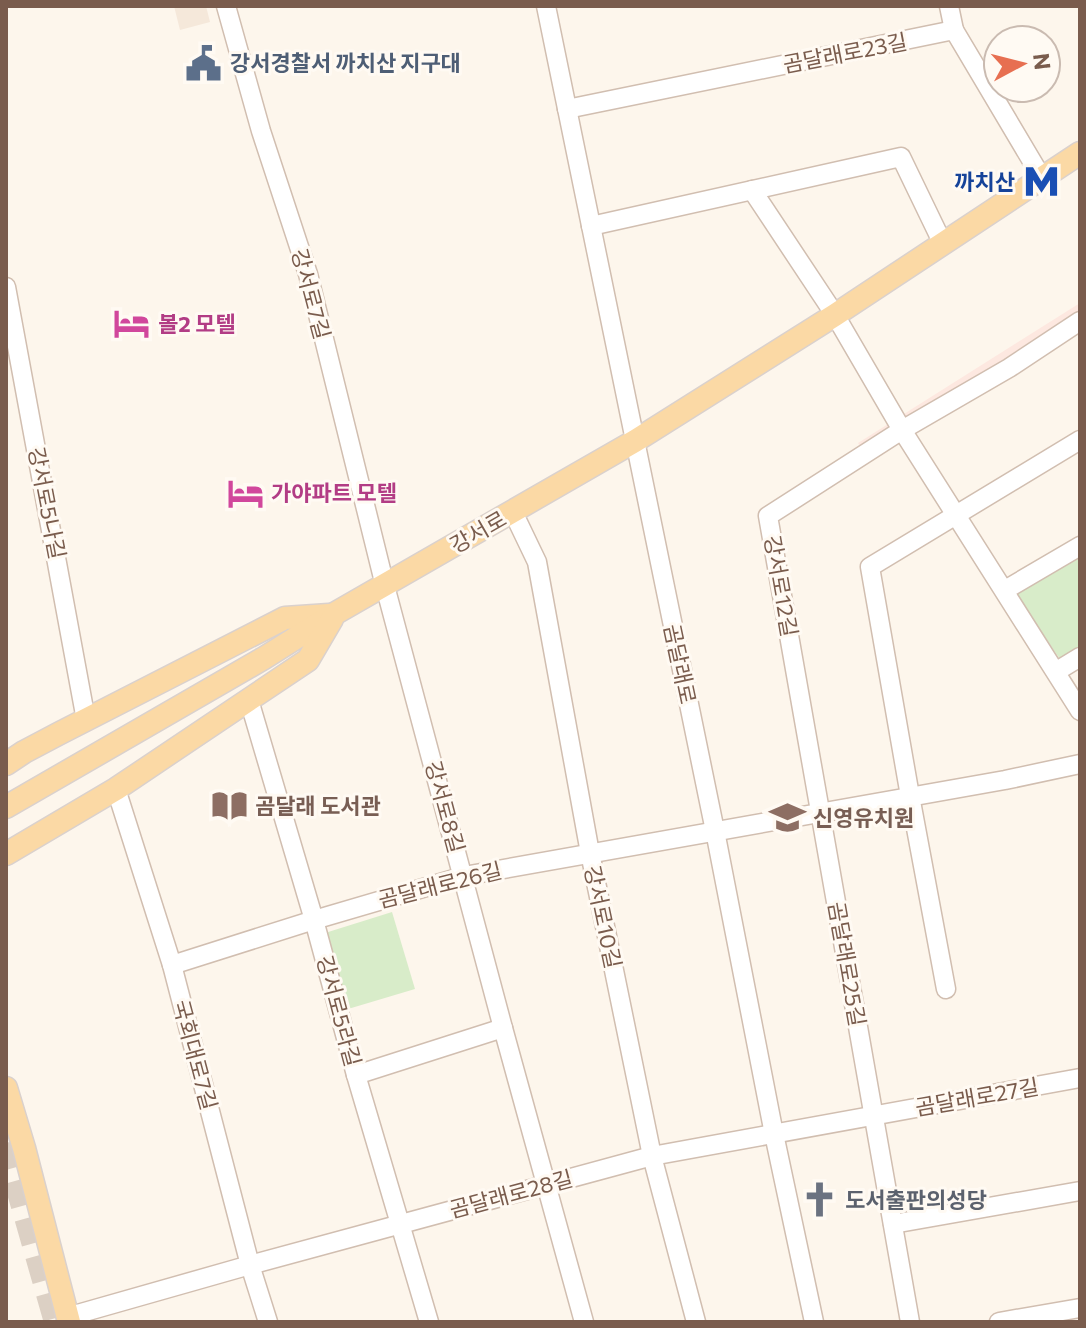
<svg xmlns="http://www.w3.org/2000/svg" width="1086" height="1328" font-family="Commissioner,'Noto Sans KR',sans-serif">
  <rect width="100%" height="100%" fill="#fdf6ec"/>
  <path fill="#f5e8da" d="M174 6H206L210 22 180 30Z"/>
  <path fill="#fde8e0" d="M1080 303V330L870 462 858 443Z"/>
  <g fill="#d8ecc9">
    <path d="M1080 556V651L1062 662 1015 594Z"/>
    <path d="M392 912 415 989 348 1009 325 933Z"/>
  </g>
  <g fill="none" stroke-linecap="round" stroke-linejoin="round">
    <path stroke="#dcd0c4" stroke-width="26" stroke-dasharray="26 13" stroke-linecap="butt" d="M6 1143 57 1322"/>
    <defs>
      <g id="minor">
        <path d="M226 6 261 131 308 274 385 586 503 1028 584 1322"/>
        <path d="M546 6 715 831 774 1134 814 1322"/>
        <path d="M949 6 954 30"/>
        <path d="M567 109 954 30 1042 178"/>
        <path d="M752 190 835 315 902 430 1080 711"/>
        <path d="M591 226 901 157 943 244"/>
        <path d="M6 287 86 720"/>
        <path d="M513 512 537 562 590 853 652 1156 696 1322"/>
        <path d="M1005 590 1080 546"/>
        <path d="M1057 671 1080 657"/>
        <path d="M249 700 314 920 356 1075 429 1322"/>
        <path d="M116 789 172 965 250 1265 268 1322"/>
        <path d="M172 965 314 920 464 876 1005 780 1080 764"/>
        <path d="M946 989 910 796 870 567 1080 440"/>
        <path d="M356 1075 503 1028"/>
        <path d="M893 1224 1080 1191"/>
        <path d="M67 1317 250 1265 652 1156 1080 1078"/>
        <path d="M910 1322 768 516 902 430 1009 368 1080 321"/>
        <path d="M999 1322 1080 1308"/>
      </g>
      <g id="major">
        <path d="M6 764 24 752 60 733 285 618 329 615"/>
        <path d="M6 807 264 658 334 614 635 441 835 315 1080 153"/>
        <path d="M6 854 116 789 308 660 332 619"/>
        <path d="M6 1088 24 1148 69 1322"/>
      </g>
    </defs>
    <use href="#minor" stroke="#d1beb0" stroke-width="21"/>
    <use href="#major" stroke="#dad1cd" stroke-width="25"/>
    <use href="#minor" stroke="#fff" stroke-width="18"/>
    <use href="#major" stroke="#fbd9a5" stroke-width="22"/>
  </g>
  <defs>
    <symbol id="civic-bare" viewBox="-9 -9 18 18"><path d="M-.6-6.5H3V-4.5H.6V-3L4-1V1h2V6H-6V1h2V-1L-.6-3ZM-1.2 2.5V6h2.4V2.5Z" fill="#5c6f8a" stroke="#fffaf3" stroke-width="2.5" paint-order="stroke"/></symbol>
    <symbol id="metro-bare" viewBox="-9 -9 18 18"><path d="M-5.5 5V-5H-3L0 0L3-5H5.5V5H3V-.5L0 4L-3-.5V5Z" fill="#1a4fb4" stroke="#fffaf3" stroke-width="2.5" paint-order="stroke"/></symbol>
    <symbol id="hotel-bare" viewBox="-9 -9 18 18"><path d="M-6-4.5h1.5V1H6V5H4.5V3h-9V5H-6ZM-4 0a1.8 1.8 0 1 1 3.6 0ZM.5 0V-2.5h3Q6-2.5 6 0Z" fill="#d1479c" stroke="#fffaf3" stroke-width="2.5" paint-order="stroke"/></symbol>
    <symbol id="library-bare" viewBox="-9 -9 18 18"><path d="M-6-4Q-3-5.5-.7-3.5V5Q-3 3-6 4ZM6-4Q3-5.5 .7-3.5V5Q3 3 6 4Z" fill="#8d6e63" stroke="#fffaf3" stroke-width="2.5" paint-order="stroke"/></symbol>
    <symbol id="school-bare" viewBox="-9 -9 18 18"><path d="M0-5L7-2L0 1L-7-2ZM-4 1L0 2.5L4 1V4Q0 6-4 4Z" fill="#8d6e63" stroke="#fffaf3" stroke-width="2.5" paint-order="stroke"/></symbol>
    <symbol id="church-bare" viewBox="-9 -9 18 18"><path d="M-1.2-6h2.4v3.5h3.3v2.4h-3.3V6h-2.4V-.1h-3.3v-2.4h3.3Z" fill="#6b7280" stroke="#fffaf3" stroke-width="2.5" paint-order="stroke"/></symbol>
  </defs>
  <g fill-rule="evenodd">
    <use href="#civic-bare" x="178" y="38" width="51" height="51"/>
    <use href="#metro-bare" x="1016" y="156" width="51" height="51"/>
    <use href="#hotel-bare" x="106" y="298" width="51" height="51"/>
    <use href="#hotel-bare" x="220" y="468" width="51" height="51"/>
    <use href="#library-bare" x="204" y="780" width="51" height="51"/>
    <use href="#school-bare" x="762" y="792" width="51" height="51"/>
    <use href="#church-bare" x="794" y="1174" width="51" height="51"/>
  </g>
  <g text-anchor="middle" stroke-width="6" stroke-linejoin="round" paint-order="stroke">
    <g font-size="22" fill="#7a5c4d" stroke="#fffaf3">
      <text transform="translate(845 53) rotate(-11)" y="8">곰달래로23길</text>
      <text transform="translate(311 294) rotate(75)" y="8">강서로7길</text>
      <text transform="translate(47 503) rotate(79)" y="8">강서로5나길</text>
      <text transform="translate(478 532) rotate(-30)" y="8">강서로</text>
      <text transform="translate(781 586) rotate(80)" y="8">강서로12길</text>
      <text transform="translate(680 664) rotate(78)" y="8">곰달래로</text>
      <text transform="translate(445 807) rotate(75)" y="8">강서로8길</text>
      <text transform="translate(440 885) rotate(-14)" y="8">곰달래로26길</text>
      <text transform="translate(603 917) rotate(78)" y="8">강서로10길</text>
      <text transform="translate(847 964) rotate(80)" y="8">곰달래로25길</text>
      <text transform="translate(339 1011) rotate(75)" y="8">강서로5라길</text>
      <text transform="translate(195 1055) rotate(75)" y="8">국회대로7길</text>
      <text transform="translate(977 1097) rotate(-10)" y="8">곰달래로27길</text>
      <text transform="translate(511 1194) rotate(-15)" y="8">곰달래로28길</text>
    </g>
    <g font-size="22" font-weight="bold" fill="#4e5e75" stroke="#fffaf3" text-anchor="start">
      <text x="230" y="71">강서경찰서 까치산 지구대</text>
    </g>
    <g font-size="22" font-weight="bold" fill="#164399" stroke="#fffaf3" text-anchor="end">
      <text x="1015" y="190">까치산</text>
    </g>
    <g font-size="22" font-weight="bold" fill="#b23c85" stroke="#fffaf3" text-anchor="start">
      <text x="158" y="332">볼2 모텔</text>
      <text x="271" y="501">가야파트 모텔</text>
    </g>
    <g font-size="22" font-weight="bold" fill="#785e54" stroke="#fffaf3" text-anchor="start">
      <text x="255" y="814">곰달래 도서관</text>
      <text x="813" y="826">신영유치원</text>
    </g>
    <g font-size="22" font-weight="bold" fill="#5b616d" stroke="#fffaf3" text-anchor="start">
      <text x="845" y="1208">도서출판의성당</text>
    </g>
  </g>
  <rect width="1086" height="1328" fill="none" stroke="#7a5c4d" stroke-width="16"/>
  <g transform="translate(1022 64) rotate(83)"><circle r="38" fill="#fffaf3" stroke="#cabbb1" stroke-width="2"/>
  <path d="M0-6L14 30L0 20L-14 30Z" fill="#e76f51"/>
  <text y="-12" font-size="22" font-weight="bold" text-anchor="middle" fill="#7a5c4d">N</text>
  </g>
</svg>
